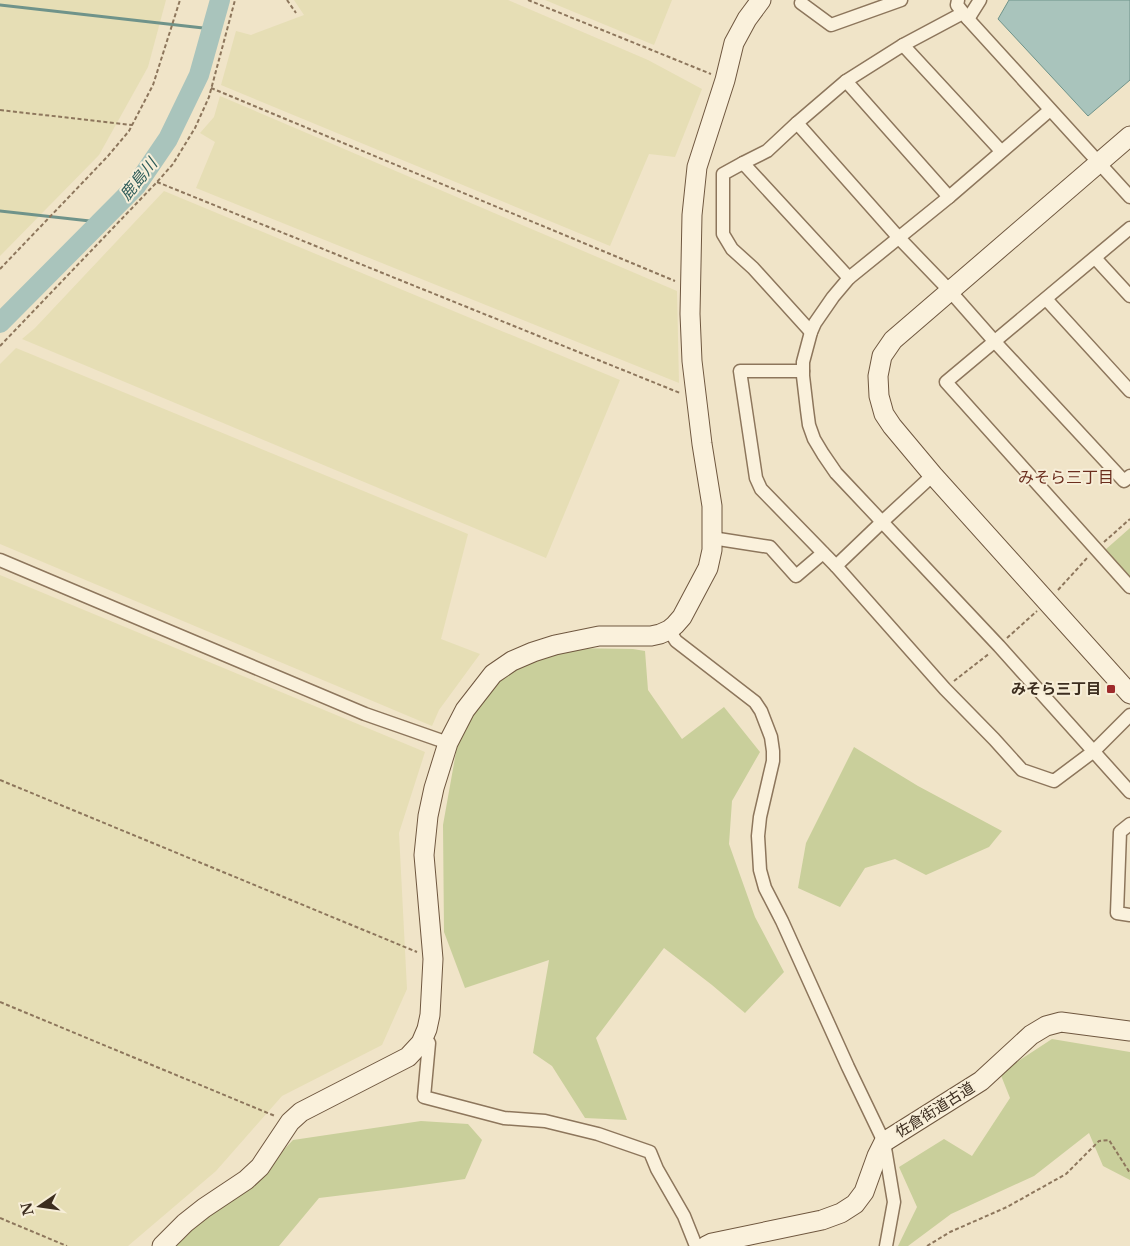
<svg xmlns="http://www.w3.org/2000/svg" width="1130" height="1246" font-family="'Libre Baskerville','Noto Sans JP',serif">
  <rect width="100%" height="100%" fill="#f0e4c8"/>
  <g fill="#e6deb5">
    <path d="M0 0H166L148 67 99 155 0 256Z"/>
    <path d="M294 0H508L648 60 702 89 675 157 649 154 610 246 221 85 236 31 251 35 304 15Z"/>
    <path d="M545 0H672L654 45Z"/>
    <path d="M220 96 677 291 679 383 196 188 215 142 200 133 214 117Z"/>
    <path d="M164 191 620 380 546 558 22 339 35 328Z"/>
    <path d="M16 348 468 534 441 639 480 654 439 710 432 726 0 544V364Z"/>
    <path d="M0 575 425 752 399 833 407 989 382 1045 282 1096 216 1171 128 1246H0Z"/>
  </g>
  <g fill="#c9cf9b">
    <path d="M1130 528V578L1105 550Z"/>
    <path d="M569 648 633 649 645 651 648 690 682 739 724 707 760 752 732 801 729 844 755 917 784 972 745 1013 712 985 664 948 596 1038 627 1120 585 1118 552 1066 533 1053 549 960 465 988 444 932 443 825 461 724 510 669Z"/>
    <path d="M854 747 918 786 1002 831 989 847 926 875 895 859 865 868 840 907 798 888 806 843Z"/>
    <path d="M1052 1039 1130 1052V1180L1103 1166 1089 1133 1034 1176 951 1214 908 1246H898L917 1207 899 1167 944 1139 972 1156 1010 1098 1000 1073Z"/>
    <path d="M421 1121 468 1124 482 1140 465 1179 401 1188 319 1198 279 1246H170L175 1241 248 1187 293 1140Z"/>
  </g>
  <path fill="#a9c4bc" stroke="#6f938a" d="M1009 0H1130V80L1088 116 998 19Z"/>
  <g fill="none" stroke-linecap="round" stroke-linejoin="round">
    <g stroke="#6f938a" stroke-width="3">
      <path d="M0 5 212 29"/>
      <path d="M0 211 99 222"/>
    </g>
    <path stroke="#a9c4bc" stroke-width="20" d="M0 323 136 186 168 139 199 75 220 0"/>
    <defs>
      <g id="street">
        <path d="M958 0 957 5 968 19 1130 197"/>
        <path d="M801 3 831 25 901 0"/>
        <path d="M968 19 980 0"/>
        <path d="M903 45 1001 151"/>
        <path d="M846 81 949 197"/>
        <path d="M1050 110 949 197 849 278 833 297 815 323 811 332 803 362V376L807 410 809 425 814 439 823 454 836 473 999 646 1130 792"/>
        <path d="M797 123 846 81 903 45 963 13"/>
        <path d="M743 163 849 278"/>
        <path d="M1130 228 946 382 1130 587"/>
        <path d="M1095 258 1130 296"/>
        <path d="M1046 299 1130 391"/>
        <path d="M811 332 753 268 732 249 723 234V174L743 163 767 151 797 123 899 238 950 291 995 342 1124 481 1130 476"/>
        <path d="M803 371H740L756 478 761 489 836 566 945 689 994 739 1022 770 1054 781 1094 751 1130 715"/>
        <path d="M712 538 770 547 796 576 823 553"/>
        <path d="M0 560 365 714 448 743"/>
        <path d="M836 566 882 522 933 475"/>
        <path d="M669 630 676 641 755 702 761 711 771 737 773 751V761L760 817 758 836 760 870 765 888 782 921 848 1067 884 1142 894 1202 886 1246"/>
        <path d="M1130 824 1120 832 1117 913 1130 915"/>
        <path d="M424 1036 429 1043 424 1097 504 1118 545 1121 598 1134 650 1152 657 1169 684 1216 696 1246"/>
      </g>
      <g id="secondary">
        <path d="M1130 136 893 340 882 356 878 376 879 396 884 414 892 426 933 475 1130 694"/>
        <path d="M162 1246 185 1223 204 1208 246 1180 260 1167 290 1122 301 1112 408 1057 421 1043 427 1029 430 1015 433 959 424 855 428 816 434 788 448 743 465 710 493 674 512 661 533 652 555 645 599 636H651L660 634 669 630 675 625 682 617 708 568 712 550V506L702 444 692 361 690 314 692 215 697 167 725 80 734 43 747 19 761 0"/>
        <path d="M706 1246 712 1243 822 1220 841 1213 855 1204 864 1192 877 1156 884 1142 981 1081 1031 1035 1046 1026 1061 1022 1130 1031"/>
      </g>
    </defs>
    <use href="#street" stroke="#8d765c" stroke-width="15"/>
    <use href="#secondary" stroke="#6f573f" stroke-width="21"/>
    <g stroke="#8d765c" stroke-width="2" stroke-dasharray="4 2.5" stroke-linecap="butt">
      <path d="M287 0 296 13"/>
      <path d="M528 0 711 74"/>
      <path d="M211 88 675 281"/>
      <path d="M0 110 132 125"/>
      <path d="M157 182 680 393"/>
      <path d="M0 269 108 156 129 131 153 85 180 0"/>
      <path d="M0 346 157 182 173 164 195 128 209 97 235 0"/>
      <path d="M1104 542 1130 519"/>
      <path d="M1058 590 1088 557"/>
      <path d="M1007 638 1037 611"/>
      <path d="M954 681 990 653"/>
      <path d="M0 780 417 952"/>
      <path d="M0 1002 275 1116"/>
      <path d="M0 1218 67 1246"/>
      <path d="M927 1246 950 1232 1007 1207 1066 1174 1099 1141 1109 1140 1130 1173"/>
    </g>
    <use href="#street" stroke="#faf1dc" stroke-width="12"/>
    <use href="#secondary" stroke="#faf1dc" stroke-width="19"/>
  </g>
  <rect fill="#9e2a2b" stroke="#f7eed8" stroke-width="2" x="1106" y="684" width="10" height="10" rx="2.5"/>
  <g text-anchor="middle" stroke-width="4" stroke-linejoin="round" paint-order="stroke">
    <g font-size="15" font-weight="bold" fill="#3d2e20" stroke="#f7eed8" text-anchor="end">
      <text x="1101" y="694">みそら三丁目</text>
    </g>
    <g font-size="15" fill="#3d2e20" stroke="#f7eed8">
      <text transform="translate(935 1110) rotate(-32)" y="5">佐倉街道古道</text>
    </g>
    <g font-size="16" font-style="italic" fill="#2f5d5a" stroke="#f7eed8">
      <text transform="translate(138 179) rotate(-51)" y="6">鹿島川</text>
    </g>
    <g font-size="16" fill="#6b2e1e" stroke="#f7eed8">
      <text x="1066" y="483">みそら三丁目</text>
    </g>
  </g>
  <g transform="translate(40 1206) rotate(257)" stroke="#f7eed8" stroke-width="4" paint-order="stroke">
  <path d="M0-4L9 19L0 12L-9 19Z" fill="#3d2e20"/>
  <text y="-8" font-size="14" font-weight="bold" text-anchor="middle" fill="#3d2e20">N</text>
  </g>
</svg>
